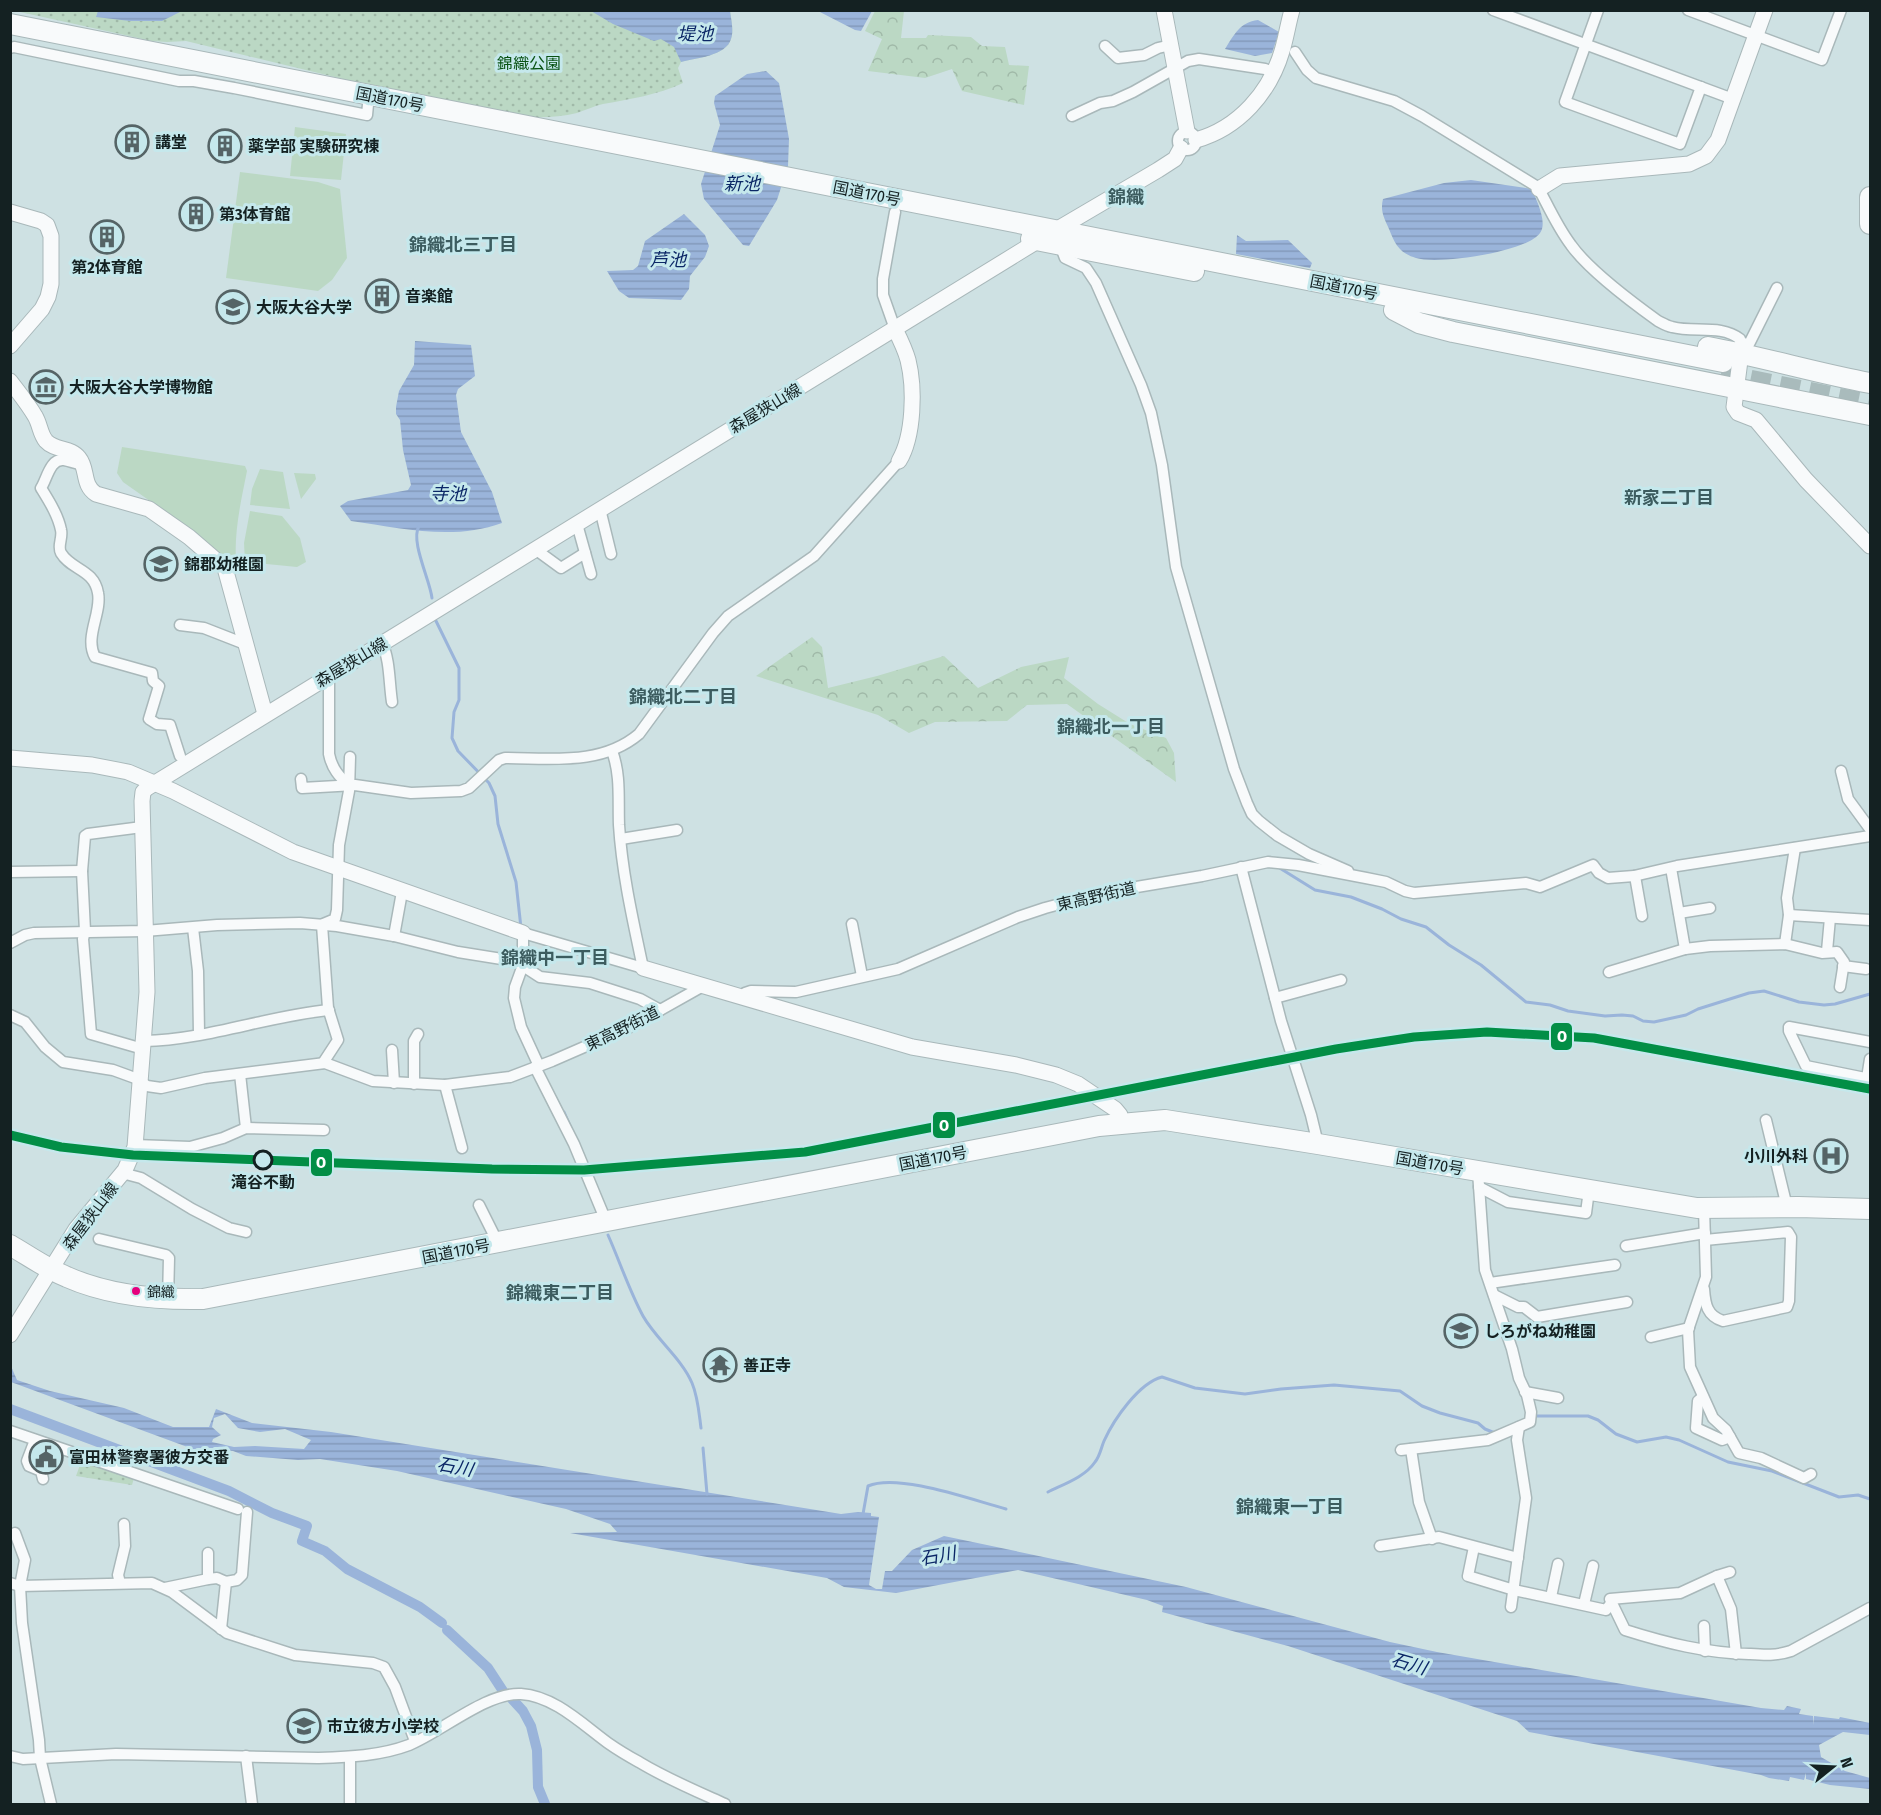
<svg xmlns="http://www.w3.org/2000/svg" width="1881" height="1815" font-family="'Fira Sans Condensed','Noto Sans JP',sans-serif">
  <defs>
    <pattern id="forest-crowns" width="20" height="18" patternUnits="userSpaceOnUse" patternTransform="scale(1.5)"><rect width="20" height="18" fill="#bbd8c4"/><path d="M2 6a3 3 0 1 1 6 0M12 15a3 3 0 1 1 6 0" fill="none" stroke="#a0b9a8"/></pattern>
    <pattern id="park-dots" width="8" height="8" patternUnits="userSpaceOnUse" patternTransform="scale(1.5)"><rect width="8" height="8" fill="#bbd8c4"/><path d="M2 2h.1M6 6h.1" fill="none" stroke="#a0b9a8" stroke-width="1.8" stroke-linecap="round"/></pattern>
    <pattern id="water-rules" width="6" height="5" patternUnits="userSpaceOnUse" patternTransform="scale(1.5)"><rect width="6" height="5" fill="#9ab4da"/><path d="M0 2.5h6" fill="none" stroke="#849abb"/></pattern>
  </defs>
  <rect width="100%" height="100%" fill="#cee1e3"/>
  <g fill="url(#forest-crowns)">
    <path d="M875 11H904L901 38H926L928 35 971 37 982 46 1005 47 1009 65 1029 66 1024 105 962 91 952 69 925 78 868 71 882 39 865 31Z"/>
    <path d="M812 637 822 647 828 688 877 676 944 656 978 688 1021 667 1069 657 1064 678 1098 704 1130 724 1166 738 1174 753 1176 782 1067 704 1027 705 1007 721 935 722 909 733 878 715 756 676Z"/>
  </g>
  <g fill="url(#park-dots)">
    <path d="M11 10H730C731 19 734 31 731 39 726 56 696 58 681 62L678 68 683 83C657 95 631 99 603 104 594 106 586 110 577 113 544 121 509 116 476 111L186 41 167 42 152 41Z"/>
    <path d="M81 1462 134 1478 132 1485 76 1476Z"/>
  </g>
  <g fill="#bbd8c4">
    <path d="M295 127 346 134 341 180 290 176Z"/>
    <path d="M240 172 318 182 340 189 347 258 332 280 318 291 226 278Z"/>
    <path d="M122 447 245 466 247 471C241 501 234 531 236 562L228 563 194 532 123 482 117 473Z"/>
    <path d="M260 469 283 472 290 509 250 505 252 489Z"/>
    <path d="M294 473 315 474 316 479 301 499Z"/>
    <path d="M250 511 282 516 300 538 306 562 297 567 245 562 244 543Z"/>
  </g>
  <g fill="url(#water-rules)" fill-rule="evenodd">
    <path d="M98 11V10L182 11 162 21H130L96 17Z"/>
    <path d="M591 11H730C731 19 734 31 731 39 726 56 696 58 681 62L674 47 661 39 654 41 613 24Z"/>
    <path d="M818 11H872L861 31 855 30Z"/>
    <path d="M1258 20 1279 32 1272 53 1255 56 1225 49C1234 35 1240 22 1258 20Z"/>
    <path d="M766 71 779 83 789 139 788 166 777 200 749 246 743 245 704 199 701 184 720 125 714 103 715 96 747 74Z"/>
    <path d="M1471 180 1532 189C1536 200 1548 222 1540 233 1527 252 1438 265 1416 258 1399 253 1395 244 1389 229 1384 218 1380 211 1383 199L1444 183Z"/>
    <path d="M684 214 705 235 709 246 705 257 690 276 689 289 681 300 629 298 619 291 607 271 633 270 638 266 645 241Z"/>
    <path d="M1237 235 1246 241 1288 240 1312 263 1310 268 1236 254Z"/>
    <path d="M415 341 471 345 475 376 458 389 456 395 461 432 492 492 502 523C453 541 401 528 351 521L340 506 348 501 408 490 411 485 403 450 400 420 396 414V407L399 391 414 365Z"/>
    <path d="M10 1364 17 1380 50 1391 124 1408 173 1427H209L216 1409 252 1423 331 1432 841 1514 858 1512 871 1513V1516L879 1517 869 1585 876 1589H882L885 1571H892L912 1550 944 1536 1186 1587 1390 1642 1437 1652 1761 1708 1784 1710 1787 1706 1801 1709 1799 1714 1813 1716V1725L1814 1716 1839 1719 1840 1717 1870 1723V1735L1843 1732 1819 1745 1821 1757 1845 1771 1870 1778V1789L1830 1785 1806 1779V1773L1804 1780 1790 1777 1789 1781 1769 1778 1761 1775 1529 1732 1517 1721 1288 1646 1162 1612 1163 1606 1147 1600 1018 1570 896 1593 844 1587 827 1578 570 1533 617 1532 610 1524 566 1509 397 1471 320 1459 298 1460 246 1456 233 1451 221 1450 220 1453 215 1455 201 1452 11 1382ZM225 1414 238 1428 260 1432 285 1429 311 1440 304 1449 255 1446 234 1447 212 1442 213 1439 221 1435 212 1427 214 1418Z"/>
  </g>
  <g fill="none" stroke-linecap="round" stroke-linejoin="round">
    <g stroke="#9ab4da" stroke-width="3">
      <path d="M419 526C410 541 430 580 432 598"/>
      <path d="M436 621 459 668V700L454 712 452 738 458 751 489 783 495 796 498 824 516 882 521 928"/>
      <path d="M1278 867 1315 890 1351 897 1382 909 1401 919 1426 927 1449 945 1481 965 1526 1002 1550 1005 1568 1011 1605 1016 1622 1015 1633 1016 1643 1021 1654 1022 1686 1015 1698 1009 1749 993 1764 991 1799 1002 1824 1005 1835 1004 1870 994"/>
      <path d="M564 1112 571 1128"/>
      <path d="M608 1235C620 1262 629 1290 643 1316 656 1339 682 1359 692 1383 698 1397 699 1413 701 1428"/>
      <path d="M1534 1416H1588L1598 1420 1616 1434 1637 1442 1666 1437 1679 1440 1728 1462 1772 1471 1839 1497 1858 1495 1870 1499"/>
      <path d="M703 1448 707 1494"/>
      <path d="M1048 1492C1064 1484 1085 1477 1095 1462 1100 1456 1101 1448 1104 1441 1114 1419 1139 1383 1162 1377L1195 1388 1245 1394 1281 1389 1334 1385 1400 1391 1422 1406 1440 1413 1478 1423 1485 1429 1495 1433"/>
      <path d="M863 1514 868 1486C899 1473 972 1500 1006 1509"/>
    </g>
    <g stroke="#9ab4da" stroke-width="10">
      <path d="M10 1409 229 1491 272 1513 307 1526 302 1541 325 1551 347 1569 420 1607 442 1623"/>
      <path d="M447 1630 488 1668 503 1691"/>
      <path d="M512 1699 523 1711 531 1726 537 1750 538 1787 545 1804"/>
    </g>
    <path stroke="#a9bbbc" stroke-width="20" stroke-dasharray="20 10" stroke-linecap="butt" d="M1721 374 1870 404"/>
    <defs>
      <g id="street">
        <path d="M1493 10 1733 99"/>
        <path d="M1598 10 1565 102 1680 144 1701 87"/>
        <path d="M1688 10 1822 60 1841 10"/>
        <path d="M1105 46 1118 58 1144 55 1158 48 1171 45"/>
        <path d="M10 48 14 47 179 81H194L234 88 367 115 369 94"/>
        <path d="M1295 52 1307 70 1316 78 1394 101 1422 116 1536 186 1539 189C1549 208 1558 228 1571 245 1588 269 1633 303 1658 321 1662 323 1667 326 1672 327 1694 333 1721 324 1740 339L1742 345 1748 346 1777 288"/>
        <path d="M1072 116 1100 103 1113 101 1133 92 1188 61 1199 59 1265 69 1273 72"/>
        <circle cx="1187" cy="141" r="9"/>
        <path d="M1059 242 1065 258 1086 268 1096 283 1141 385 1151 413 1162 465 1176 567 1234 769 1247 803 1252 814 1259 821 1278 836 1309 854 1348 871"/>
        <path d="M895 329 883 295V279L895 212"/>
        <path d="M82 464C75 464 71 461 64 460 50 458 47 479 41 488 49 501 58 515 61 530 63 538 57 546 61 553 71 570 94 569 98 593 102 613 84 637 95 657L152 673 153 681 159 686 149 719 157 724 170 725 180 756"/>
        <path d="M600 509 611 554"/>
        <path d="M577 524 591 574"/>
        <path d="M535 549 561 568 585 553"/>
        <path d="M180 625 204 628 245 644"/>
        <path d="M382 643C390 660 389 682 392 702"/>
        <path d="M329 675V754C332 769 339 776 349 786"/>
        <path d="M1841 771 1848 799 1870 829"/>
        <path d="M301 779 302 788 355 785 411 793 461 791 469 788 499 760 505 758C551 758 601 766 639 734L713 633 728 616 814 556 899 461"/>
        <path d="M142 827 88 834 85 836 82 871 85 931 83 939 91 1034 143 1049"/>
        <path d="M621 839 677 830"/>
        <path d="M1241 867 1281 1021 1311 1115 1318 1144"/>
        <path d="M1671 868 1685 949"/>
        <path d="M10 872 82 871"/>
        <path d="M1635 876 1642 916"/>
        <path d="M1679 913 1710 908"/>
        <path d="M1789 915 1870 920"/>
        <path d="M323 924 335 919 337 910 339 845 349 791 350 757"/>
        <path d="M852 924 862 976"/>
        <path d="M322 925 328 1008 338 1040 323 1063"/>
        <path d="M193 928 198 971 199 1034"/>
        <path d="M394 936 402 892"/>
        <path d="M10 943 25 935 34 933 145 931 217 925 300 923 337 926 394 936 458 952 508 960 520 964 540 977 590 983 640 999 660 1010"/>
        <path d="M1785 944 1789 915 1787 898 1795 848"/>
        <path d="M1827 951 1830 918"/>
        <path d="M1843 966 1866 969"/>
        <path d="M1609 972 1685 949 1710 946 1785 944 1822 953 1837 952 1844 962 1840 987"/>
        <path d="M741 998 745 993 751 991 796 992 898 969 1018 917 1045 908 1101 893 1202 876 1268 862 1298 865 1366 878 1386 882 1405 891 1414 893 1526 883 1540 887 1593 865 1599 873 1608 878 1634 876 1677 866 1870 836"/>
        <path d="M1275 998 1341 980"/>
        <path d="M10 1015 25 1022 45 1047 63 1062 113 1070 135 1078 147 1086 161 1088 205 1078 325 1063 373 1081 445 1085 510 1077 552 1061 630 1027 703 986"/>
        <path d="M144 1041C206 1040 267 1016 329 1010"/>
        <path d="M1870 1042 1789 1027V1031L1806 1066 1870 1079"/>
        <path d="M392 1050 394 1083"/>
        <path d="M539 1066 521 1027 514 998 515 987 523 965V933L643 968C633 921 622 873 619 825 618 800 621 775 612 751"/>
        <path d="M535 1067 574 1144 606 1221"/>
        <path d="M240 1074 246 1128"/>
        <path d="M1867 1078 1870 1059"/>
        <path d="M414 1084V1041L418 1034"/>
        <path d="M445 1085 462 1148"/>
        <path d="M1766 1120 1787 1207"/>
        <path d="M135 1145 190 1147 223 1138 246 1128 324 1130"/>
        <path d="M122 1173 141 1178 192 1209 229 1228 246 1232"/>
        <path d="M1479 1187 1508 1202 1586 1213 1589 1190"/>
        <path d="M479 1205 498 1243"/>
        <path d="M1704 1208 1706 1277 1688 1330 1690 1367 1713 1418 1726 1430 1739 1453 1761 1458 1804 1478 1811 1474"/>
        <path d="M99 1239 166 1255 169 1258 168 1300"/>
        <path d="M1626 1246 1705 1233"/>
        <path d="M1490 1283 1615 1265"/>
        <path d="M1704 1289C1705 1304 1707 1316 1723 1321L1787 1307 1789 1301 1791 1237 1788 1232 1705 1240"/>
        <path d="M1494 1295 1518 1307H1524L1537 1317 1627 1302"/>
        <path d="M1651 1337 1689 1328"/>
        <path d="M1525 1392 1558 1398"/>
        <path d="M1703 1397 1698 1401 1696 1428 1722 1440 1730 1437"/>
        <path d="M10 1431 238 1509"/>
        <path d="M35 1440 27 1461 29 1466 41 1471 43 1479"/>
        <path d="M1411 1449 1419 1502 1432 1539"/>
        <path d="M1401 1450 1488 1440 1530 1422 1531 1412 1527 1395 1519 1378 1512 1349 1485 1270 1478 1172"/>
        <path d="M15 1533 25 1560 20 1586 22 1623 39 1740 40 1758 51 1804"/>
        <path d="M1380 1546 1439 1537 1518 1558"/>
        <path d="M1474 1547 1468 1576 1514 1590 1606 1610 1612 1602"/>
        <path d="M1717 1576 1730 1572"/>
        <path d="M208 1579V1553"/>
        <path d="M10 1583 20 1586 152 1583 172 1592 227 1633 295 1655 373 1663 384 1667 395 1687 415 1741"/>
        <path d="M120 1583 118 1575 125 1546 124 1524"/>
        <path d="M165 1588 208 1579 217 1578 226 1582 237 1580 242 1575 247 1512"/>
        <path d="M1551 1597 1558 1564"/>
        <path d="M1584 1604 1593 1566"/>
        <path d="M1511 1607 1526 1498 1517 1440 1519 1427"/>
        <path d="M1704 1626 1705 1651"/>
        <path d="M221 1629 226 1582"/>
        <path d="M1736 1654 1731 1609 1717 1576 1680 1593 1610 1599 1625 1630C1666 1643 1706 1653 1749 1654 1764 1655 1776 1656 1791 1651L1870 1608"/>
        <path d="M10 1756 23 1759 116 1754 318 1758C348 1757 380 1756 409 1745 441 1732 487 1692 521 1694 554 1696 582 1724 608 1743 618 1750 628 1756 639 1762 667 1779 696 1791 725 1804"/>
        <path d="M246 1756 252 1804"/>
        <path d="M350 1757V1804"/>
      </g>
      <g id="secondary">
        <path d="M1164 10 1187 131"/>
        <path d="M1196 140C1239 128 1270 92 1282 51 1286 38 1288 24 1292 10"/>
        <path d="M1539 189 1560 176 1689 164 1706 156 1718 140 1765 10"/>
        <path d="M10 212 41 221 47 225 51 236V284L48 297 42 309 10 346"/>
        <path d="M895 329C900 339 905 349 908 360 915 388 914 436 899 461"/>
        <path d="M1742 345 1734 407 1738 413 1756 420 1806 480 1870 546"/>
        <path d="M10 381C19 393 28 404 35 416 40 424 40 434 46 441 55 451 71 447 79 458 88 469 82 485 96 494L149 509 189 537 225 568 265 714"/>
        <path d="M10 758 92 765 128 772 173 791 293 852 523 933"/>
        <path d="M643 968 912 1047 1016 1065 1056 1075 1078 1084 1115 1109 1120 1115 1121 1122"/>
        <path d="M10 1335 76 1229 125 1170 135 1147 147 992 142 801 143 792 147 788 1039 240 1158 170 1175 159 1181 148"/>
      </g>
      <g id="highway">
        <path d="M10 24 1723 362"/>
        <path d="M1870 197V224"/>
        <path d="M1031 239 1194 271"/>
        <path d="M1394 310 1419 323 1453 332 1870 415"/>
        <path d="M1708 347C1763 357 1816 373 1870 383"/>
        <path d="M10 1245C29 1256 47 1269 67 1277 110 1296 157 1300 203 1299L1099 1126 1165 1120 1318 1144 1697 1208 1798 1207 1870 1209"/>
      </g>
    </defs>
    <use href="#street" stroke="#a9b8ba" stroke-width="13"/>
    <use href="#secondary" stroke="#a9b8ba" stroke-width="17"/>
    <use href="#highway" stroke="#a9b8ba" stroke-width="22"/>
    <use href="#street" stroke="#f8fafb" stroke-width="10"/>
    <use href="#secondary" stroke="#f8fafb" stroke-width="15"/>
    <use href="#highway" stroke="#f8fafb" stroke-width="20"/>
    <defs>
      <path id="rail-1" d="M10 1135 61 1147 133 1155 492 1169 584 1170 805 1152 1336 1049 1414 1037 1487 1032 1594 1038 1870 1089"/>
    </defs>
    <use href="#rail-1" stroke="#c5e8ec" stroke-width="14"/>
    <use href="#rail-1" stroke="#028e46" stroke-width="9"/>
  </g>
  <defs>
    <symbol id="building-ring" viewBox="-11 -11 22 22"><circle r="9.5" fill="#c5e8ec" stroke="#556466" stroke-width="1.5"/><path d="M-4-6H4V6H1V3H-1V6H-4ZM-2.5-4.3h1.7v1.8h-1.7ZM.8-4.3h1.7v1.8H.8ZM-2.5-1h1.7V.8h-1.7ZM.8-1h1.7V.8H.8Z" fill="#556466"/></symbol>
    <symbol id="university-ring" viewBox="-11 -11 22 22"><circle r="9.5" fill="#c5e8ec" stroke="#556466" stroke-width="1.5"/><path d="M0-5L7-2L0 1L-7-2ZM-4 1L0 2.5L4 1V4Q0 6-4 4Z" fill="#556466"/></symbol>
    <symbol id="museum-ring" viewBox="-11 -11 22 22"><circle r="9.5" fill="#c5e8ec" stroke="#556466" stroke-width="1.5"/><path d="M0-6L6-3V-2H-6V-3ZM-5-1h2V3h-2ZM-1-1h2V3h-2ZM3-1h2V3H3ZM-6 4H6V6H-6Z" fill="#556466"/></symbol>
    <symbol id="school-ring" viewBox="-11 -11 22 22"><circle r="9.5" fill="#c5e8ec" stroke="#556466" stroke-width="1.5"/><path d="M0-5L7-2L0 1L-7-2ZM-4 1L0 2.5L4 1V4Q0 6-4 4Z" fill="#556466"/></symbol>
    <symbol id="hospital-ring" viewBox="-11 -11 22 22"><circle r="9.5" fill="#c5e8ec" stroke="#556466" stroke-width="1.5"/><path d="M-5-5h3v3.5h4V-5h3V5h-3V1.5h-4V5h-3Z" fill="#556466"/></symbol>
    <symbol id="temple-ring" viewBox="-11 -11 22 22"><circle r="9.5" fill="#c5e8ec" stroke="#556466" stroke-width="1.5"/><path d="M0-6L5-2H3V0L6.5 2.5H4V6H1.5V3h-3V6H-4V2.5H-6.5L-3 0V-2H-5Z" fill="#556466"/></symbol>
    <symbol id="civic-ring" viewBox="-11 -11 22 22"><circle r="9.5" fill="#c5e8ec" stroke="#556466" stroke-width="1.5"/><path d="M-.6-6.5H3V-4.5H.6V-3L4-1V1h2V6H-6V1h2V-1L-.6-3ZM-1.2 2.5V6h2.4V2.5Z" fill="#556466"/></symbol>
  </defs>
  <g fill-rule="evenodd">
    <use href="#building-ring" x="113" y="123" width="38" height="38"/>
    <use href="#building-ring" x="206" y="127" width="38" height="38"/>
    <use href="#building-ring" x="177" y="195" width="38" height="38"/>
    <use href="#building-ring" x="88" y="218" width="38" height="38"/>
    <use href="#building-ring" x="363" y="277" width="38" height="38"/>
    <use href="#university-ring" x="214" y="288" width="38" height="38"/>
    <use href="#museum-ring" x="27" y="368" width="38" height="38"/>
    <use href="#school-ring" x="142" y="545" width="38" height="38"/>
    <use href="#hospital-ring" x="1812" y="1137" width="38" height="38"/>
    <use href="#school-ring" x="1442" y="1312" width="38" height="38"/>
    <use href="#temple-ring" x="701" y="1346" width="38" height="38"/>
    <use href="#civic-ring" x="27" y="1438" width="38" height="38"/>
    <use href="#school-ring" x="285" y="1707" width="38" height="38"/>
  </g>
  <circle fill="#c5e8ec" stroke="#142122" stroke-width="3" cx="263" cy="1160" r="9"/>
  <circle fill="#e5007d" stroke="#c5e8ec" stroke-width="2" cx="136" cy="1291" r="5"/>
  <g text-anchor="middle" stroke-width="6" stroke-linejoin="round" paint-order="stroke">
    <g font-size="14" fill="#142122" stroke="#c5e8ec" text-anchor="start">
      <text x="147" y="1297">錦織</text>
    </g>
    <g font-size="16" fill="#095213" stroke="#c5e8ec">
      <text x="529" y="69">錦織公園</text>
    </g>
    <g font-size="16" fill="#142122" stroke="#c5e8ec">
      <text transform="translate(390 99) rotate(11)" y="6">国道170号</text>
      <text transform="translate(867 193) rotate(11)" y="6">国道170号</text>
      <text transform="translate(1344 287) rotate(11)" y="6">国道170号</text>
      <text transform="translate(765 408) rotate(-31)" y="6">森屋狭山線</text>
      <text transform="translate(351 662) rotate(-31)" y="6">森屋狭山線</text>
      <text transform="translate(1096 896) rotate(-13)" y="6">東高野街道</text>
      <text transform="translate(622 1028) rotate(-26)" y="6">東高野街道</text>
      <text transform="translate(933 1158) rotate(-11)" y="6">国道170号</text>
      <text transform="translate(1430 1163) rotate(10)" y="6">国道170号</text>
      <text transform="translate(90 1216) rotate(-53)" y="6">森屋狭山線</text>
      <text transform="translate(456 1251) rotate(-11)" y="6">国道170号</text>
    </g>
    <g font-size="16" font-weight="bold" fill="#142122" stroke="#c5e8ec" text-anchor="start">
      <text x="155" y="148">講堂</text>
      <text x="248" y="152">薬学部 実験研究棟</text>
      <text x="219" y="220">第3体育館</text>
      <text x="107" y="273" text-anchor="middle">第2体育館</text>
      <text x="405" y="302">音楽館</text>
      <text x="256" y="313">大阪大谷大学</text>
      <text x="69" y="393">大阪大谷大学博物館</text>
      <text x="184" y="570">錦郡幼稚園</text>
      <text x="1808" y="1162" text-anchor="end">小川外科</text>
      <text x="1484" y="1337">しろがね幼稚園</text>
      <text x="743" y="1371">善正寺</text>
      <text x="69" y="1463">富田林警察署彼方交番</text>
      <text x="327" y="1732">市立彼方小学校</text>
    </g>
    <g font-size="16" font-weight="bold" fill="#142122" stroke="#c5e8ec">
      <text x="263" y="1188">滝谷不動</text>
    </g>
    <g font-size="18" font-style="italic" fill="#0b2766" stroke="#c5e8ec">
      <text x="695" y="40">堤池</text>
      <text x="742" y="190">新池</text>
      <text x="668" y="266">芦池</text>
      <text x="448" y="500">寺池</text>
      <text transform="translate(455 1467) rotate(10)" y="6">石川</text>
      <text transform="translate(938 1556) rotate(-10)" y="6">石川</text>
      <text transform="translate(1409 1664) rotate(16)" y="6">石川</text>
    </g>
    <g font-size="18" font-weight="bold" fill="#3c5c5f" stroke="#c5e8ec">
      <text x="1126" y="203">錦織</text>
      <text x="463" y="251">錦織北三丁目</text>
      <text x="1669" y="504">新家二丁目</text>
      <text x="683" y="703">錦織北二丁目</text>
      <text x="1111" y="733">錦織北一丁目</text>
      <text x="555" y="964">錦織中一丁目</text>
      <text x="560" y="1299">錦織東二丁目</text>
      <text x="1290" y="1513">錦織東一丁目</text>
    </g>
  </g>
  <g stroke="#c5e8ec" stroke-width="2">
    <rect x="1550" y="1022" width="23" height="29" rx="6" fill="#028e46"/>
    <rect x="932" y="1111" width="24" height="28" rx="6" fill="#028e46"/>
    <rect x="310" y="1148" width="23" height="29" rx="6" fill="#028e46"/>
  </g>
  <g font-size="16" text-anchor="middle" font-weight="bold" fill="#fff">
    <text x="1562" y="1042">O</text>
    <text x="944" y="1131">O</text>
    <text x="321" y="1168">O</text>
  </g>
  <rect width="1881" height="1815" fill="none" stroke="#142122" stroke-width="24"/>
  <g transform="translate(1833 1767) rotate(72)" stroke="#c5e8ec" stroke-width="4.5" paint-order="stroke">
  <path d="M0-4.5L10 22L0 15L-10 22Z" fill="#142122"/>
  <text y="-9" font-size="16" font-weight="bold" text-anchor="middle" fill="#142122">N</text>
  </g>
</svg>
